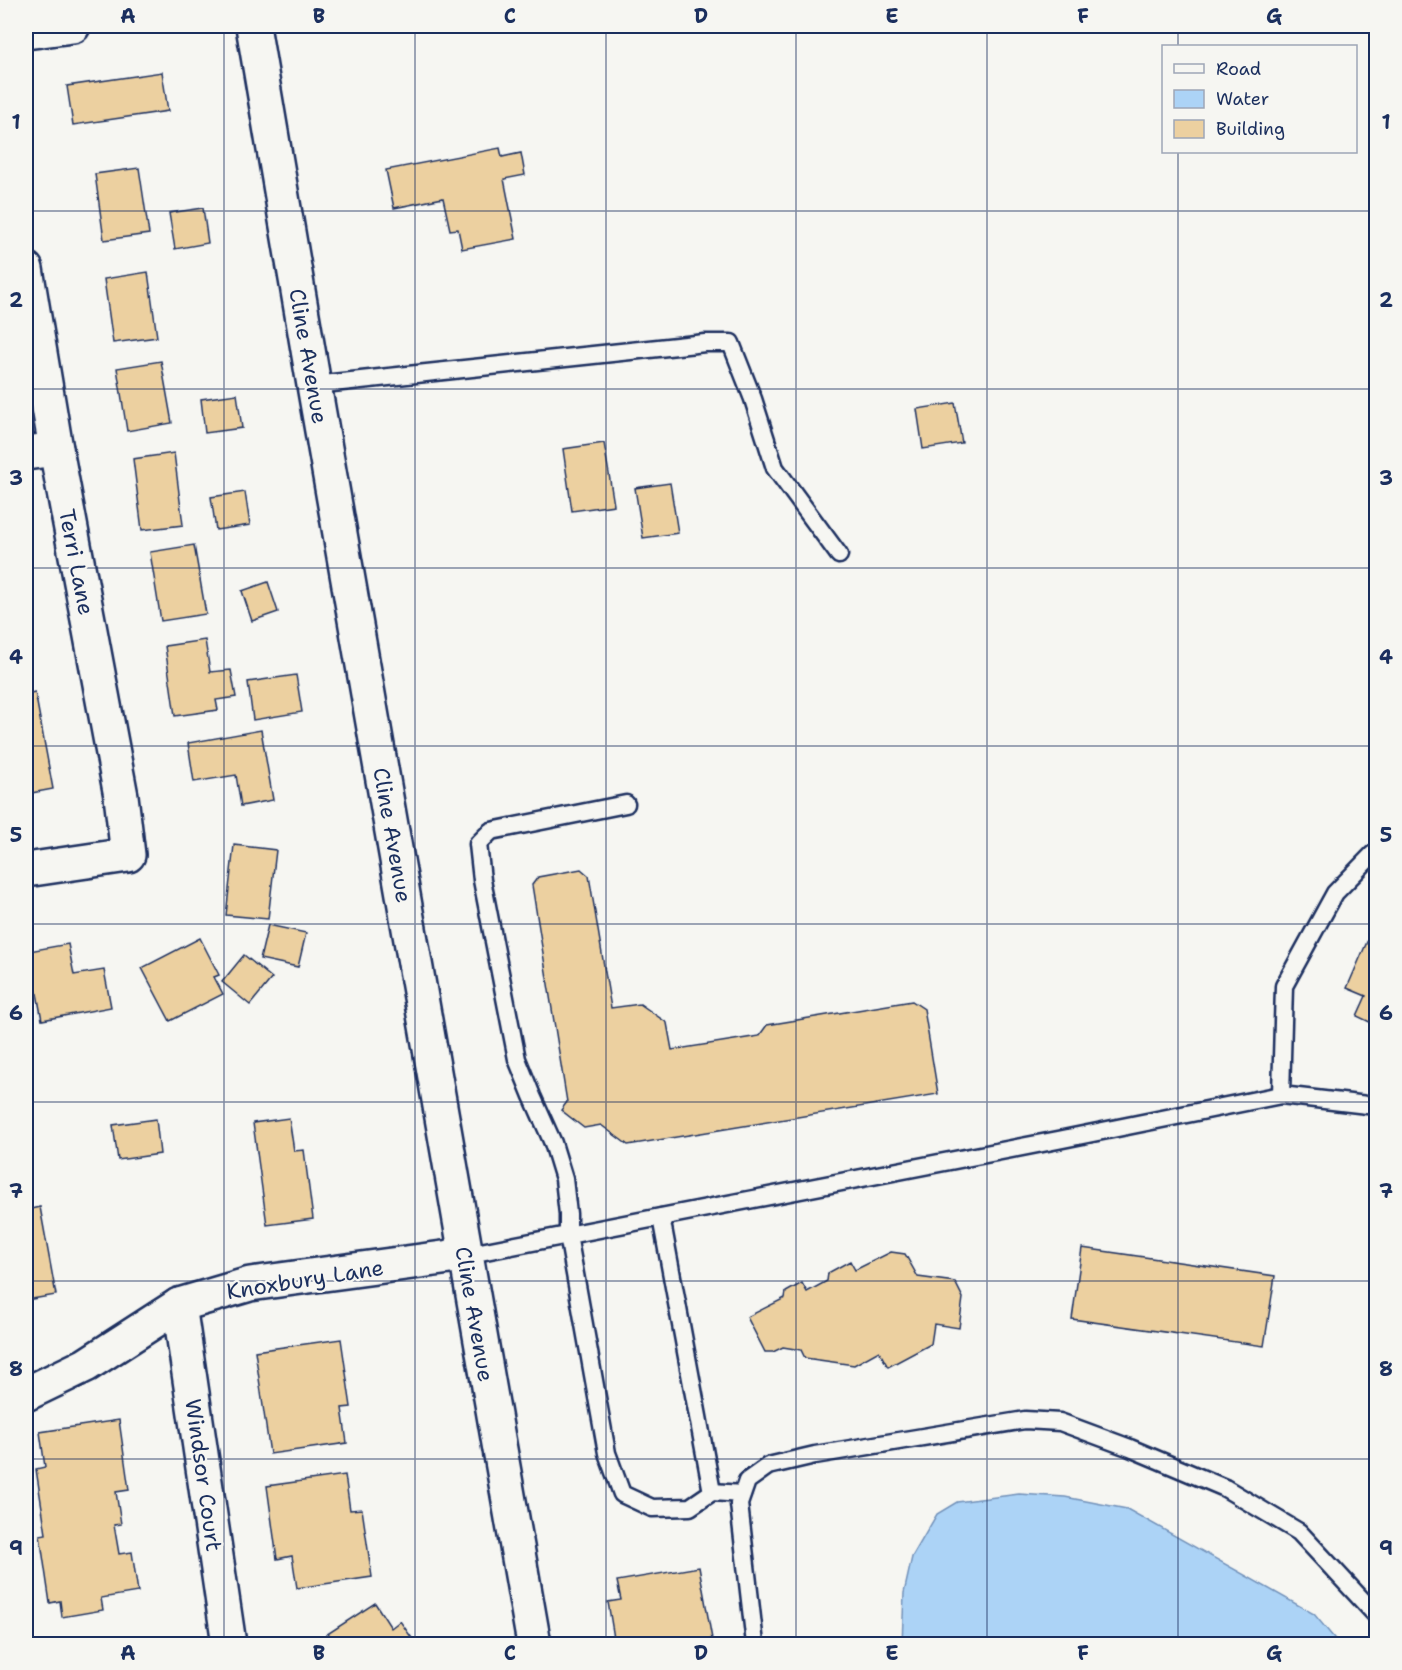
<svg xmlns="http://www.w3.org/2000/svg" width="1402" height="1670" font-family="'Shantell Sans',sans-serif">
  <rect width="100%" height="100%" fill="#f6f6f2"/>
  <filter id="ink" filterUnits="userSpaceOnUse"><feTurbulence type="fractalNoise" baseFrequency=".0167" numOctaves="2"/><feDisplacementMap in="SourceGraphic" scale="12" xChannelSelector="R" yChannelSelector="G"/><feConvolveMatrix kernelMatrix="1 2 1 2 8 2 1 2 1" color-interpolation-filters="sRGB"/></filter>
  <g filter="url(#ink)">
    <path fill="#acd3f6" stroke="#7291b9" stroke-width="1.5" d="M1019 1494 1065 1497 1127 1509 1314 1614 1339 1644H902L904 1593 912 1557 937 1514 957 1502Z"/>
    <g fill="#ecd0a0" stroke="#1b2f5e" stroke-width="1.5">
      <path d="M162 72 168 111 73 125 67 86Z"/>
      <path d="M500 148 502 157 521 153 525 175 504 179 516 239 462 249 458 229 450 230 443 198 394 208 386 170Z"/>
      <path d="M139 168 149 234 104 240 95 174Z"/>
      <path d="M203 208 208 243 175 249 169 213Z"/>
      <path d="M148 272 157 337 113 343 104 279Z"/>
      <path d="M161 361 172 423 127 431 117 368Z"/>
      <path d="M237 394 242 428 205 433 201 399Z"/>
      <path d="M955 403 962 443 923 449 917 409Z"/>
      <path d="M604 443 614 505 572 511 563 449Z"/>
      <path d="M174 453 183 525 142 530 133 459Z"/>
      <path d="M670 483 678 533 643 538 635 488Z"/>
      <path d="M245 492 250 525 216 530 211 497Z"/>
      <path d="M194 545 206 614 161 621 150 552Z"/>
      <path d="M268 582 278 612 252 621 242 591Z"/>
      <path d="M205 640 210 672 231 670 236 697 216 700 218 710 175 716 165 646Z"/>
      <path d="M296 675 302 712 253 720 248 682Z"/>
      <path d="M35 692 53 789 26 794V694Z"/>
      <path d="M261 730 273 800 241 806 236 775 194 782 188 743Z"/>
      <path d="M234 845 276 850 268 919 226 915Z"/>
      <path d="M581 869 589 876 611 1008 640 1004 667 1023 672 1050 759 1036 767 1025 912 1001 924 1009 938 1094 628 1145 601 1125 584 1128 561 1110 567 1102 532 885 538 877Z"/>
      <path d="M1376 921V1025L1357 1016 1366 996 1347 988Z"/>
      <path d="M268 925 306 933 298 967 260 959Z"/>
      <path d="M200 938 219 975 214 977 223 994 170 1021 142 968Z"/>
      <path d="M68 944 74 975 104 970 111 1007 42 1020 29 951Z"/>
      <path d="M244 955 272 978 250 1005 222 982Z"/>
      <path d="M289 1118 294 1151 304 1150 313 1219 267 1225 253 1123Z"/>
      <path d="M156 1119 160 1154 118 1160 113 1125Z"/>
      <path d="M40 1207 56 1295 26 1300V1210Z"/>
      <path d="M1082 1248 1275 1276 1264 1346 1072 1319Z"/>
      <path d="M891 1252 905 1254 918 1277 955 1282 963 1298 959 1328 934 1324 931 1344 888 1367 879 1351 854 1365 805 1358 801 1350 783 1347 773 1352H765L747 1317 785 1298 786 1292 802 1283 807 1292 827 1281 828 1273 850 1261 855 1270Z"/>
      <path d="M341 1339 351 1407 342 1408 347 1443 270 1454 255 1351Z"/>
      <path d="M119 1420 129 1490 116 1492 121 1524 114 1525 119 1554 132 1552 138 1592 101 1598 103 1610 62 1617 60 1601 50 1603 40 1535 46 1534 36 1469 45 1467 40 1432Z"/>
      <path d="M345 1475 350 1510 362 1509 372 1577 297 1588 292 1556 277 1559 267 1486Z"/>
      <path d="M699 1567 712 1639 698 1642V1644H615L608 1602 621 1600 617 1581Z"/>
      <path d="M375 1603 391 1628 400 1621 416 1644H312Z"/>
    </g>
    <g fill="none" stroke-linecap="round" stroke-linejoin="round">
      <defs>
        <g id="service">
          <path d="M314 385 705 343H731L753 399 775 468 839 555"/>
          <path d="M626 804 491 831 478 844 482 880 517 1059 532 1096 553 1143 564 1179 568 1214V1235L607 1453 622 1494 652 1508 690 1507 712 1492 661 1217"/>
          <path d="M1281 1095 1284 986 1335 893 1372 855 1376 853"/>
          <path d="M465 1255 1058 1140 1281 1095 1376 1106"/>
          <path d="M712 1492 742 1494"/>
          <path d="M755 1644 739 1504 747 1481 768 1466 815 1455 1025 1420 1060 1422 1130 1448 1225 1488 1299 1532 1376 1615"/>
        </g>
        <g id="minor">
          <path d="M26 32 73 26"/>
          <path d="M26 269 56 449 121 796 128 855 26 870"/>
          <path d="M26 453 56 449"/>
          <path d="M179 1305 229 1644"/>
          <path d="M26 1394 86 1365 179 1305 250 1284 465 1255"/>
        </g>
        <path id="tertiary" d="M253 26 314 385 534 1644"/>
      </defs>
      <use href="#service" stroke="#1b2f5e" stroke-width="21"/>
      <use href="#minor" stroke="#1b2f5e" stroke-width="38"/>
      <use href="#tertiary" stroke="#1b2f5e" stroke-width="38"/>
      <use href="#service" stroke="#f6f6f2" stroke-width="16"/>
      <use href="#minor" stroke="#f6f6f2" stroke-width="33"/>
      <use href="#tertiary" stroke="#f6f6f2" stroke-width="33"/>
    </g>
  </g>
  <path fill="none" stroke="#1b2f5e" stroke-width="1.5" stroke-opacity="0.55" d="M224 26V1644M415 26V1644M606 26V1644M796 26V1644M987 26V1644M1178 26V46M1178 152V1644M26 211H1376M26 389H1376M26 568H1376M26 746H1376M26 924H1376M26 1102H1376M26 1281H1376M26 1459H1376"/>
  <g text-anchor="middle" stroke-width="4.5" stroke-linejoin="round" paint-order="stroke">
    <g font-size="22" fill="#1b2f5e" stroke="#f6f6f2">
      <text transform="translate(309 356) rotate(80)" y="8">Cline Avenue</text>
      <text transform="translate(77 562) rotate(79)" y="8">Terri Lane</text>
      <text transform="translate(393 835) rotate(80)" y="8">Cline Avenue</text>
      <text transform="translate(305 1279) rotate(-9)" y="8">Knoxbury Lane</text>
      <text transform="translate(475 1314) rotate(80)" y="8">Cline Avenue</text>
      <text transform="translate(204 1475) rotate(82)" y="8">Windsor Court</text>
    </g>
  </g>
  <rect width="1402" height="1670" fill="none" stroke="#f6f6f2" stroke-width="66"/>
  <rect x="1162" y="45" width="195" height="108" fill="#f6f6f2" stroke="#9ea6b7" stroke-width="1.5"/>
  <rect x="1174" y="64" width="30" height="9" fill="#f6f6f2" stroke="#9ea6b7" stroke-width="1.5"/>
  <text x="1216" y="75" font-size="18" fill="#1b2f5e">Road</text>
  <rect x="1174" y="90" width="30" height="18" fill="#acd3f6" stroke="#9ea6b7" stroke-width="1.5"/>
  <text x="1216" y="105" font-size="18" fill="#1b2f5e">Water</text>
  <rect x="1174" y="120" width="30" height="18" fill="#ecd0a0" stroke="#9ea6b7" stroke-width="1.5"/>
  <text x="1216" y="135" font-size="18" fill="#1b2f5e">Building</text>
  <rect x="33" y="33" width="1336" height="1604" fill="none" stroke="#1b2f5e" stroke-width="2"/>
  <g font-size="20" text-anchor="middle" font-weight="bold" fill="#1b2f5e">
    <text x="128" y="23">A</text>
    <text x="319" y="23">B</text>
    <text x="510" y="23">C</text>
    <text x="701" y="23">D</text>
    <text x="892" y="23">E</text>
    <text x="1083" y="23">F</text>
    <text x="1274" y="23">G</text>
    <text x="16" y="129">1</text>
    <text x="1386" y="129">1</text>
    <text x="16" y="307">2</text>
    <text x="1386" y="307">2</text>
    <text x="16" y="485">3</text>
    <text x="1386" y="485">3</text>
    <text x="16" y="664">4</text>
    <text x="1386" y="664">4</text>
    <text x="16" y="842">5</text>
    <text x="1386" y="842">5</text>
    <text x="16" y="1020">6</text>
    <text x="1386" y="1020">6</text>
    <text x="16" y="1198">7</text>
    <text x="1386" y="1198">7</text>
    <text x="16" y="1376">8</text>
    <text x="1386" y="1376">8</text>
    <text x="16" y="1555">9</text>
    <text x="1386" y="1555">9</text>
    <text x="128" y="1660">A</text>
    <text x="319" y="1660">B</text>
    <text x="510" y="1660">C</text>
    <text x="701" y="1660">D</text>
    <text x="892" y="1660">E</text>
    <text x="1083" y="1660">F</text>
    <text x="1274" y="1660">G</text>
  </g>
</svg>
